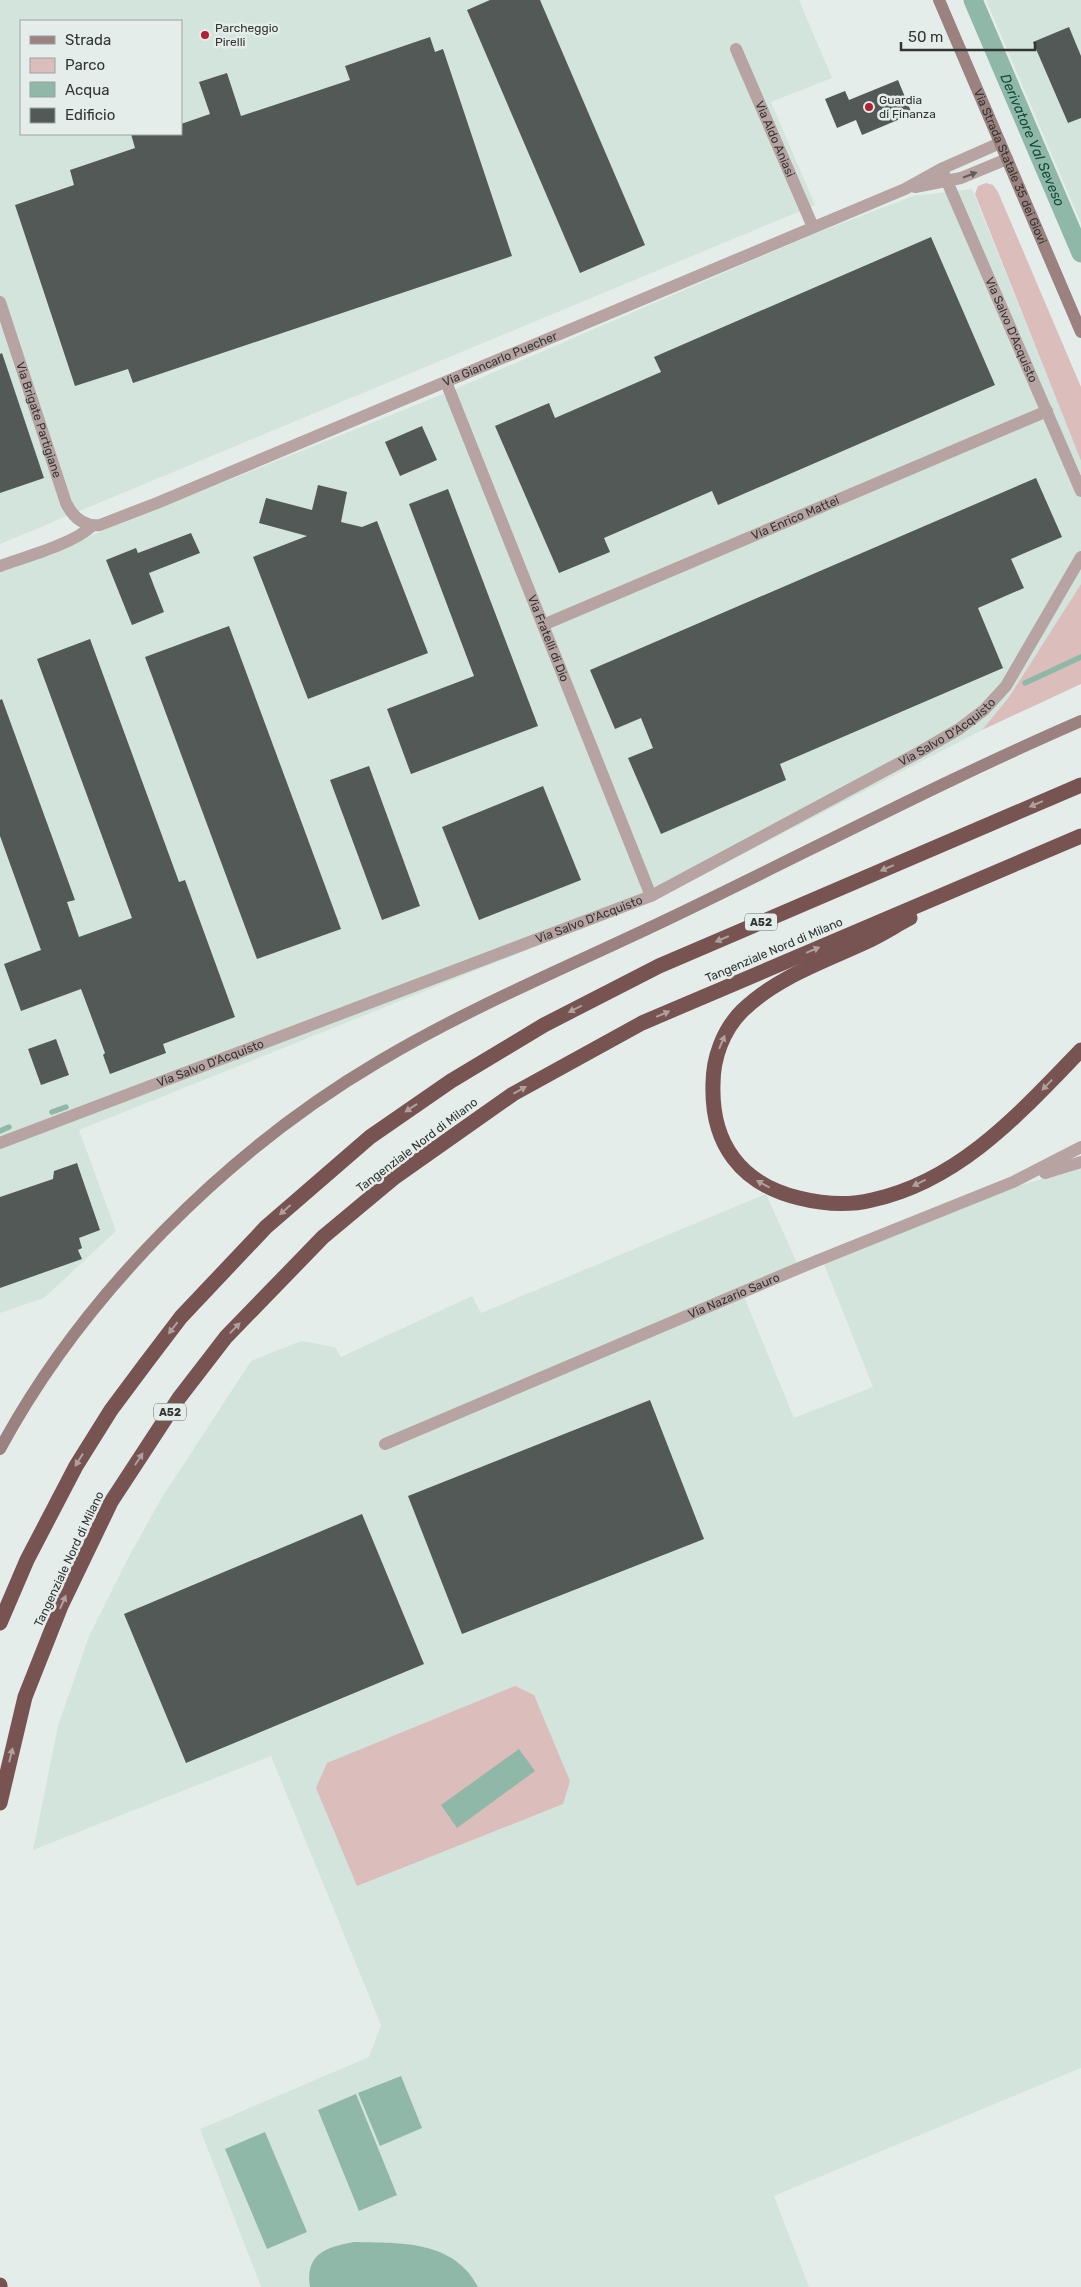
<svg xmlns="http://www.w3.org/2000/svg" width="1081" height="2287" font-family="Rubik,sans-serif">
  <rect width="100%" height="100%" fill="#e4edea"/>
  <g fill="#d3e4dd" fill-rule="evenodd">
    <path d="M0 0H799L832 78 771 102 815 205 0 544ZM21 21H181V134H21Z"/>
    <path d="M986 0H1081V223Z"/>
    <path d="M972 189 1081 461V584L1009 697 982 730 664 895 79 1130 116 1231 44 1298 0 1313V572L453 390 814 234 913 196Z"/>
    <path d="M1081 1167V2068L774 2196 809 2287H261L200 2129 369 2057 381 2025 271 1756 33 1850 58 1726 89 1636 127 1560 161 1499 251 1361 301 1341 335 1347 341 1357 472 1296 481 1313 766 1194 797 1263 740 1287 794 1418 873 1387 824 1264 1015 1187Z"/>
  </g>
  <g fill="#dbbdbc">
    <path d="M986 183 993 185 998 192 1081 387V461L975 194 978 186Z"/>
    <path d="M1081 584V684L982 730 1009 697Z"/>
    <path d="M515 1686 534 1695 570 1781 563 1804 357 1886 316 1788 327 1763Z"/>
  </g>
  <g fill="#8fb8a9">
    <path d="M519 1749 535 1771 457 1828 441 1805Z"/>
    <path d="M401 2076 422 2128 380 2146 358 2093Z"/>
    <path d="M356 2094 397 2195 359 2211 318 2110Z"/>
    <path d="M265 2132 307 2232 267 2249 225 2149Z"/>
    <path d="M354 2242C400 2243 454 2240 478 2287H310C305 2254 326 2247 354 2242Z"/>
  </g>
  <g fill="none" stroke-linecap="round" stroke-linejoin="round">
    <g stroke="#8fb8a9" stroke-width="5.5">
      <path d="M1025 683 1081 657"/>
      <path d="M52 1112 66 1107"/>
      <path d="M0 1131 9 1127"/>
    </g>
    <path stroke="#8fb8a9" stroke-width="19" id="s1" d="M973 0 1081 253"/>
  </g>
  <g fill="#525956">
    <path d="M490 0H540L645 245 580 273 467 10Z"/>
    <path d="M1069 27 1081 56V118L1068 123 1033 42Z"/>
    <path d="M430 37 435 52 443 49 512 256 133 383 128 369 75 386 15 205 74 185 70 170 135 148 131 134H181V124L210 114 199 82 227 73 241 116 350 80 345 66Z"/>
    <path d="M898 80 912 114 862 135 856 120 837 128 825 99 845 91 849 100Z"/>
    <path d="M931 237 995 385 718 505 712 491 604 538 610 552 559 573 495 426 549 403 555 418 661 372 654 357Z"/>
    <path d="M2 353 44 478 0 493V354Z"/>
    <path d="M422 426 437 460 400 476 385 442Z"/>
    <path d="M1036 478 1062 537 1011 559 1024 588 978 608 1003 668 780 764 786 780 661 834 628 758 653 748 641 718 615 729 590 670Z"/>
    <path d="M318 485 347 492 341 522 362 527 377 521 428 653 308 699 253 557 307 536 259 523 266 498 312 510Z"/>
    <path d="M448 489 538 726 411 774 387 709 474 676 409 504Z"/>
    <path d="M191 533 200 553 149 573 164 612 132 625 106 560 136 548 138 553Z"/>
    <path d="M229 626 341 929 257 959 145 657Z"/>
    <path d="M90 639 179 882 185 880 235 1017 163 1044 166 1053 110 1074 103 1055 105 1053 81 989 21 1011 4 964 41 950 0 836V700L2 699 75 900 67 902 79 937 132 918 37 659Z"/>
    <path d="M369 766 420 906 382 920 330 780Z"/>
    <path d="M543 786 581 880 479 920 442 827Z"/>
    <path d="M56 1039 69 1075 41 1085 28 1049Z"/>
    <path d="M77 1163 100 1230 79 1238 82 1248 78 1250 82 1259 0 1288V1197L53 1179 54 1171Z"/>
    <path d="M650 1400 704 1539 462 1634 408 1496Z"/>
    <path d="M362 1514 424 1664 186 1763 124 1614Z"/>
  </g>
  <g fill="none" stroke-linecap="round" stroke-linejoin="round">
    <g stroke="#b6a3a2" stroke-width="12">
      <path id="s2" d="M736 49 813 227"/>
      <path id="s3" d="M943 172 1081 491"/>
      <path id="s4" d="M446 382 651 896"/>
      <path d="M0 566C25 557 73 544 92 526"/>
      <path id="s5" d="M543 625 1047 411"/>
      <path id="s6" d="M0 1143 651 896 916 754 959 729 984 710 1006 686 1081 557"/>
      <path d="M1045 1173 1081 1162"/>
      <path id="s7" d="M385 1444 804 1266 1013 1182 1081 1147"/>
    </g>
    <g stroke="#b6a3a2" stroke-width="12">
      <path d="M915 187 961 178 1007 159"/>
      <path id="s8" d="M0 302 66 503C73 517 84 527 100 525L157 503 905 189 941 169 1000 143"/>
    </g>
    <g stroke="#9b817f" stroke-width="12">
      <path id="s9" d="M939 0 1081 332"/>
      <path d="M0 1449C83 1295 227 1151 378 1062 470 1007 570 966 666 920 804 854 940 782 1081 721"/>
    </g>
    <g stroke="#775351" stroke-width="15">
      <path d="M910 918C895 926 881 935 866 942 823 962 777 977 742 1011 723 1030 713 1058 713 1084 711 1144 741 1184 799 1198 823 1204 848 1206 872 1200 960 1181 1021 1112 1081 1050"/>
      <path d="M0 1623 27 1560 76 1466 111 1410 146 1363 181 1317 266 1227 370 1137 451 1081 544 1025 659 966 1081 785"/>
      <path d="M0 1803 25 1697 61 1606 111 1502 179 1398 226 1337 323 1237 395 1177 513 1094 642 1023 1081 836"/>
      <path d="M0 2285V2287"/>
    </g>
  </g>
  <defs><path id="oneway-solid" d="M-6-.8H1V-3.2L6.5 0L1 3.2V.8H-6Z" transform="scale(1.25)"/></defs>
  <use fill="#605c5a" href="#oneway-solid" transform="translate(970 175) rotate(-21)"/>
  <g fill="#aea09e">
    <use href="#oneway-solid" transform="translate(1036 804) rotate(157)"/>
    <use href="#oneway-solid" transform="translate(887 868) rotate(157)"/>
    <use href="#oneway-solid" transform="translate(722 939) rotate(157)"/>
    <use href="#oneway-solid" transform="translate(813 950) rotate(-23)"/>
    <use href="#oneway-solid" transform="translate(575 1009) rotate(153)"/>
    <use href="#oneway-solid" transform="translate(663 1014) rotate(-23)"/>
    <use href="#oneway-solid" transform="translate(722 1042) rotate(-67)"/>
    <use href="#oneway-solid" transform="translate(1047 1085) rotate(134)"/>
    <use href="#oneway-solid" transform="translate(520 1090) rotate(-29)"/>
    <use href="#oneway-solid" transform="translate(411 1108) rotate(146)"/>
    <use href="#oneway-solid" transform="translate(919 1183) rotate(154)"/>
    <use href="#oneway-solid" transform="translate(763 1184) rotate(-151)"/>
    <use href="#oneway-solid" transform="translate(285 1210) rotate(139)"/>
    <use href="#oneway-solid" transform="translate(173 1328) rotate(128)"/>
    <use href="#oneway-solid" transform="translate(235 1328) rotate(-46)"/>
    <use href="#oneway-solid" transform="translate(139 1459) rotate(-57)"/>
    <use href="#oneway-solid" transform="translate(79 1460) rotate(122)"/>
    <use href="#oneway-solid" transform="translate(63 1602) rotate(-66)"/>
    <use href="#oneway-solid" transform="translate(11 1755) rotate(-76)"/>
  </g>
  <g fill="#b22031" stroke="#e4edea" stroke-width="2">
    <circle cx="205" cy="35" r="5"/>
    <circle cx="869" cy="107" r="5"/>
  </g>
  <g text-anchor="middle" stroke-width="5" stroke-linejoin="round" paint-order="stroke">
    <g fill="#e4edea" stroke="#676c6a" stroke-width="1">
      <rect x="745" y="913.5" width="32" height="17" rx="4"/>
      <rect x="154" y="1403.5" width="32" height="17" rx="4"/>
    </g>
    <g font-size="11" font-weight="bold" fill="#313533">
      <text x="761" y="926">A52</text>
      <text x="170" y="1416">A52</text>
    </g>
    <g font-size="12" fill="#313533" stroke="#e4edea" text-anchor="start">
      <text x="215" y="32">Parcheggio<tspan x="215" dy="14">Pirelli</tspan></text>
      <text x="879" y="104">Guardia<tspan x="879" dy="14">di Finanza</tspan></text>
    </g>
    <g font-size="12" fill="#313533" stroke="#e4edea">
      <text dy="4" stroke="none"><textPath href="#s2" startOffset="98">Via Aldo Aniasi</textPath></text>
      <text dy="4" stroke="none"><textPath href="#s9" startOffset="181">Via Strada Statale 35 dei Giovi</textPath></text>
      <text dy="4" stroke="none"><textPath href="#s3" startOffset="172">Via Salvo D'Acquisto</textPath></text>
      <text dy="4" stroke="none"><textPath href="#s8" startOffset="688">Via Giancarlo Puecher</textPath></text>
      <text dy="4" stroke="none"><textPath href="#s8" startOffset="124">Via Brigate Partigiane</textPath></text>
      <text dy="4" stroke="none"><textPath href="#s5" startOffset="274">Via Enrico Mattei</textPath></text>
      <text dy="4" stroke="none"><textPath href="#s4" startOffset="276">Via Fratelli di Dio</textPath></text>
      <text dy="4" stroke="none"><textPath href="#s6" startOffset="1035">Via Salvo D'Acquisto</textPath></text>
      <text dy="4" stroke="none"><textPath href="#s6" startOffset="630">Via Salvo D'Acquisto</textPath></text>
      <text transform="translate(774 950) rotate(-23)" y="4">Tangenziale Nord di Milano</text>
      <text dy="4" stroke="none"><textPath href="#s6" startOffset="225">Via Salvo D'Acquisto</textPath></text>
      <text transform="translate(417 1145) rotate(-37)" y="4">Tangenziale Nord di Milano</text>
      <text dy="4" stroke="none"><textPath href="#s7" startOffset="379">Via Nazario Sauro</textPath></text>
      <text transform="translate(69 1559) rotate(-65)" y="4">Tangenziale Nord di Milano</text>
    </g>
    <g font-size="14" font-style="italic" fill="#144b3b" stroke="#e4edea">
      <text dy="5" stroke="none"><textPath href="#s1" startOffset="152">Derivatore Val Seveso</textPath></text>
    </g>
  </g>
  <rect x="20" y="20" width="162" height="115" fill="#e4edea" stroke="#9ca3a1"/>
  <rect x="30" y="36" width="25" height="8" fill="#9b817f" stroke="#9ca3a1"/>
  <text x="65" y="45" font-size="15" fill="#313533">Strada</text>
  <rect x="30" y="58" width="25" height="15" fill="#dbbdbc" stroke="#9ca3a1"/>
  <text x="65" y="70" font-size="15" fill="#313533">Parco</text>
  <rect x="30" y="82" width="25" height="15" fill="#8fb8a9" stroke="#9ca3a1"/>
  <text x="65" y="95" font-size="15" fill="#313533">Acqua</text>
  <rect x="30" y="108" width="25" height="15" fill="#525956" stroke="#9ca3a1"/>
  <text x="65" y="120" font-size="15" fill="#313533">Edificio</text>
  <path d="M901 42v8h134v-8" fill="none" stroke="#313533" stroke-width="2.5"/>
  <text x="908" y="42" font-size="15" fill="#313533" stroke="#e4edea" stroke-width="4" paint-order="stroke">50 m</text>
</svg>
